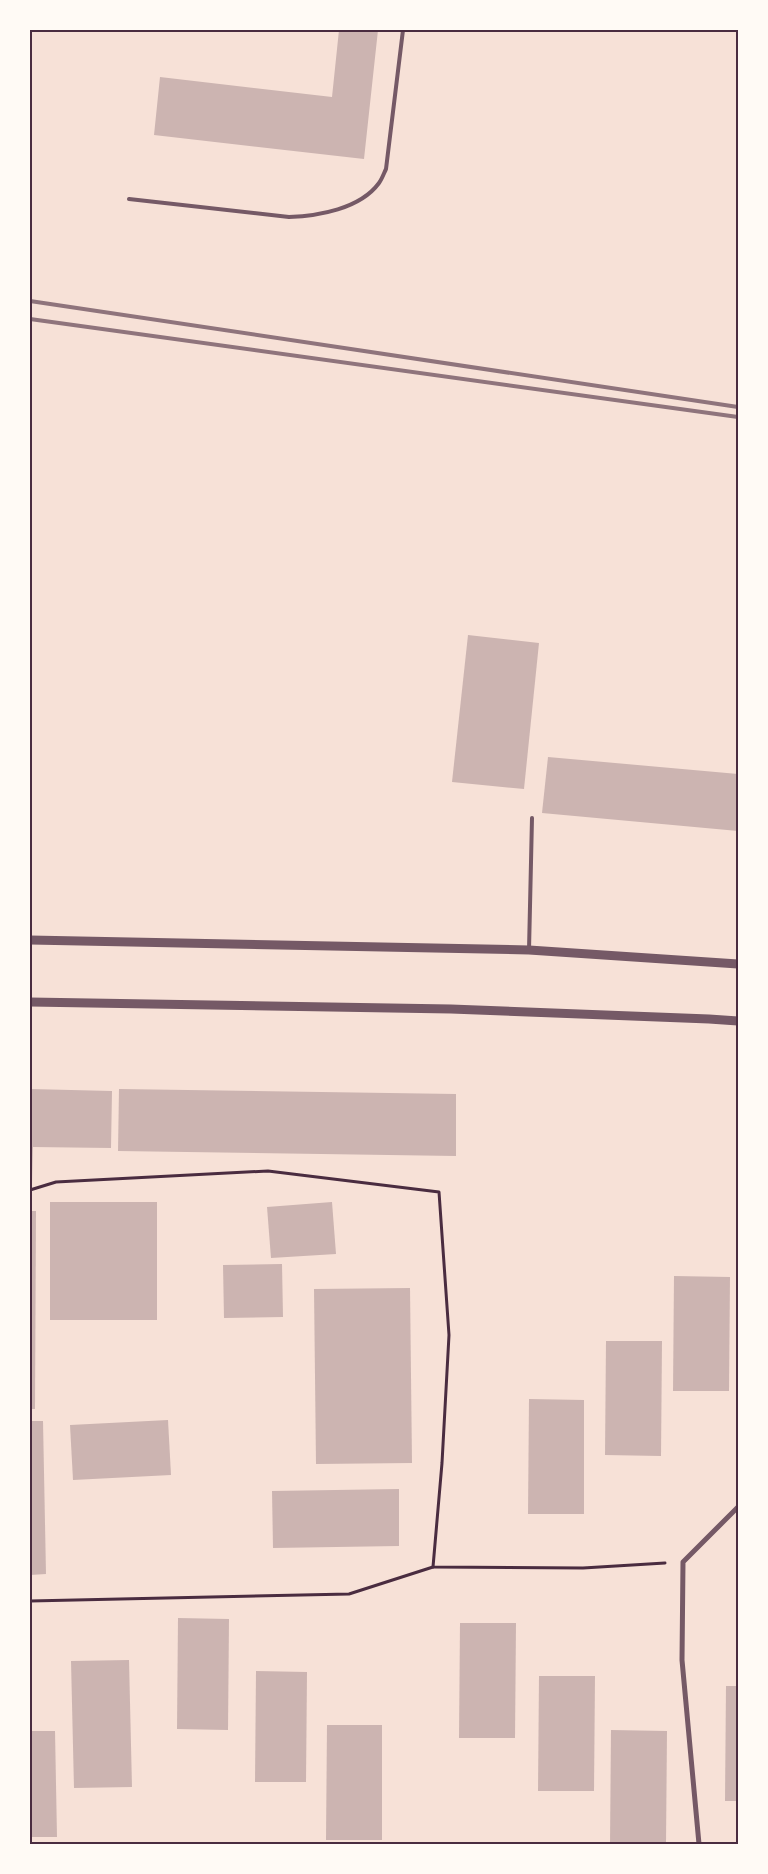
<svg xmlns="http://www.w3.org/2000/svg" width="768" height="1874" font-family="'Fira Sans',sans-serif">
  <rect width="100%" height="100%" fill="#f7e1d7"/>
  <g fill="#ccb4b1">
    <path d="M339 30H378L364 159 154 135 160 77 332 97Z"/>
    <path d="M468 635 539 643 524 789 452 782Z"/>
    <path d="M548 757 738 774V831L542 813Z"/>
    <path d="M30 1089 112 1091 111 1148 33 1147 32 1184H30Z"/>
    <path d="M119 1089 456 1094V1156L118 1151Z"/>
    <rect x="50" y="1202" width="107" height="118"/>
    <path d="M332 1202 336 1254 271 1258 267 1207Z"/>
    <path d="M30 1211H36L35 1409H30Z"/>
    <path d="M282 1264 283 1317 224 1318 223 1265Z"/>
    <path d="M674 1276 730 1277 729 1391H673Z"/>
    <path d="M410 1288 412 1463 316 1464 314 1289Z"/>
    <path d="M606 1341H662L661 1456 605 1455Z"/>
    <path d="M529 1399 584 1400V1514H528Z"/>
    <path d="M168 1420 171 1475 73 1480 70 1425Z"/>
    <path d="M30 1421H43L46 1574 30 1575Z"/>
    <path d="M399 1489V1546L273 1548 272 1491Z"/>
    <path d="M178 1618 229 1619 228 1730 177 1729Z"/>
    <path d="M460 1623H516L515 1738H459Z"/>
    <path d="M129 1660 132 1787 74 1788 71 1661Z"/>
    <path d="M256 1671 307 1672 306 1782H255Z"/>
    <path d="M539 1676H595L594 1791H538Z"/>
    <path d="M726 1686H738V1801H725Z"/>
    <path d="M327 1725H382V1840H326Z"/>
    <path d="M611 1730 667 1731 666 1844H610Z"/>
    <path d="M30 1731H55L57 1837H30Z"/>
  </g>
  <g fill="none" stroke-linecap="round" stroke-linejoin="round">
    <g stroke="#4a2c40" stroke-width="3">
      <path d="M30 1190 56 1182 268 1171 439 1192 449 1335 442 1463 433 1567 583 1568 665 1563"/>
      <path d="M30 1601 349 1594 433 1567"/>
    </g>
    <g stroke="#755966" stroke-width="4">
      <path d="M129 199 289 217C318 216 360 209 379 183 382 179 384 173 386 169L403 30"/>
      <path d="M529 950 532 818"/>
    </g>
    <path stroke="#755966" stroke-width="5" d="M699 1844 682 1660 683 1562 738 1507"/>
    <g stroke="#755966" stroke-width="9">
      <path d="M30 940 529 950 738 964"/>
      <path d="M30 1002 451 1009 709 1019 738 1021"/>
    </g>
    <g stroke="#8f747c" stroke-width="4">
      <path d="M30 301 738 407"/>
      <path d="M30 319 738 417"/>
    </g>
  </g>
  <rect width="768" height="1874" fill="none" stroke="#fffaf5" stroke-width="62"/>
  <rect x="31" y="31" width="706" height="1812" fill="none" stroke="#4a2c40" stroke-width="2"/>
</svg>
